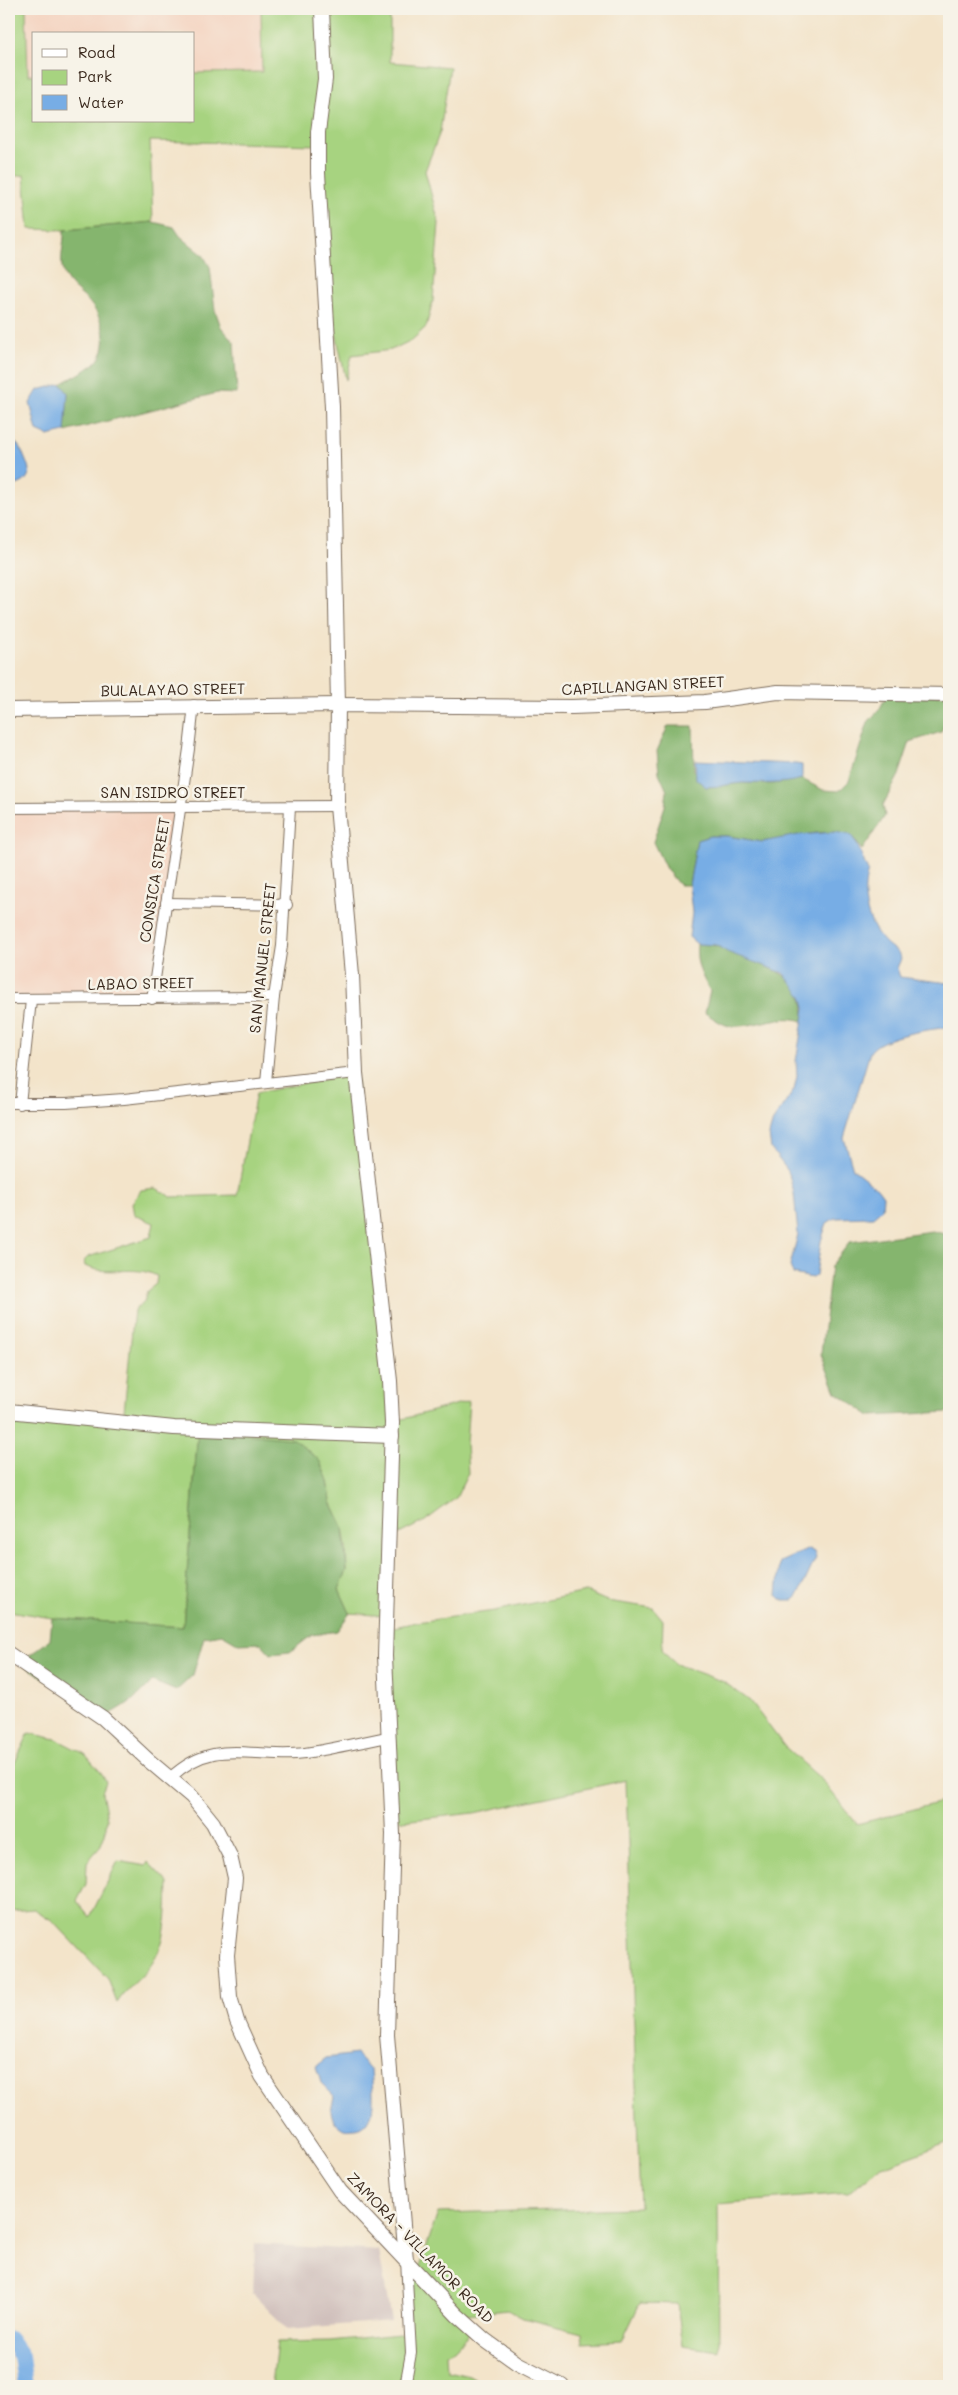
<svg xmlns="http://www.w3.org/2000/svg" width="958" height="2395" font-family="Mali,sans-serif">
  <rect width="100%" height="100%" fill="#f7f3e8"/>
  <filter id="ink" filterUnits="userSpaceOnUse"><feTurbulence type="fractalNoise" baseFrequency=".02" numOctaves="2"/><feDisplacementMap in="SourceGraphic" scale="10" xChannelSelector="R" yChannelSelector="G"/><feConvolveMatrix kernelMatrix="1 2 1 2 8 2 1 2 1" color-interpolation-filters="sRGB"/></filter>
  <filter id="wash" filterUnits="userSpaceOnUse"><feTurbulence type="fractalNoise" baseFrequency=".0096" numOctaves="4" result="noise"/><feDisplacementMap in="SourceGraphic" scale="20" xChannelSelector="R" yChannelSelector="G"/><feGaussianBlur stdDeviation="1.12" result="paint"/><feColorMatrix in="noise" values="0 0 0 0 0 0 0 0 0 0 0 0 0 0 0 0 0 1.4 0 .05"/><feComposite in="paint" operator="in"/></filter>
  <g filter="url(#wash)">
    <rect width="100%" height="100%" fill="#f3e4ca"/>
    <g fill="#f4d3c0">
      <path d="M26 9H261L262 73H194V34H34V75H28Z"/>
      <path d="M9 808H180L152 999H9Z"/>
    </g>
    <path fill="#d0c0bc" d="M255 2244 379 2251 391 2321 287 2329 253 2293Z"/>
    <g fill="#a7d380" stroke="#717e4f">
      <path d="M9 9H26L28 75H34V121H194V73L262 72 261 9H390V62L450 67 440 132 425 171 439 223 433 301 426 327 412 340 391 350 352 355 346 380 325 282 318 145 150 141 153 222 64 230 29 229 24 175 9 177Z"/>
      <path d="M356 1073 392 1422 469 1401 466 1444 468 1473 456 1498 425 1521 389 1539 386 1616 350 1613 339 1589 347 1571 346 1547 343 1527 331 1502 328 1480 198 1429 183 1627 52 1618 9 1611V1411L123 1422 134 1310 144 1302 147 1291 156 1284 157 1276C134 1264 108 1277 85 1266L84 1261 88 1257 151 1237 154 1223 134 1215 132 1203 141 1190 156 1188 171 1197 237 1195 256 1093Z"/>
      <path d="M586 1592 607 1601 653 1608 663 1620 662 1649 668 1657 676 1664 724 1682 750 1701 784 1746 822 1780 857 1824 949 1800V2142L877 2169 848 2193 718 2204 719 2351 683 2346 677 2304 640 2303 622 2341 583 2343 582 2333 523 2318 508 2310 458 2315 473 2329 454 2349 446 2354 447 2371 469 2376 487 2386H272L277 2342 330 2341 410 2333 406 2260 418 2272 438 2213 640 2208 626 1780 474 1813 402 1821 393 1813 385 1629 417 1622 494 1611Z"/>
      <path d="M29 1733 56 1739 85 1754 103 1775 106 1782 102 1792 107 1818 105 1834 100 1847 87 1862 86 1884 77 1901 90 1917 118 1861 146 1866 148 1862 168 1883C167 1911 168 1938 153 1962 144 1977 127 1987 117 2003L108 1979 53 1921 34 1909 9 1911V1775Z"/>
    </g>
    <g fill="#85b56e" stroke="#607046">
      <path d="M153 222 174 227 180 236 203 255 210 267 215 310 221 327 234 342 237 394 217 393 65 432 68 393 61 384C71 378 84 372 93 365 114 349 102 314 87 300 78 291 67 285 63 271 59 258 65 243 64 230Z"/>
      <path d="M887 695H949V713L941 732 910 742 899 775 883 805 885 816 862 850 851 835 835 832 816 833 762 842 727 836H710L697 840 689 885H679L666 869 653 842 665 806 667 791 659 773 657 751 668 726H693L694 771 706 787 742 783 772 784 802 779 823 790 839 791 849 781 868 722 879 710Z"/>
      <path d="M697 944C703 945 711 944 716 946 725 949 732 954 741 957 773 969 810 978 803 1021 779 1013 755 1028 730 1026 722 1025 712 1017 705 1013L710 991C701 975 695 963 697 944Z"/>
      <path d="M932 1231 949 1235V1412L871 1416 836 1392 821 1354 831 1266 850 1242Z"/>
      <path d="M198 1429 294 1439 319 1460 328 1480 331 1502 343 1527 347 1571 339 1589 350 1613 337 1631 312 1635 290 1652 271 1654 261 1643 239 1644 222 1634 204 1637 193 1675 176 1691 152 1681C139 1698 122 1708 103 1718L20 1662 50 1640 52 1618 183 1627Z"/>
    </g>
    <g fill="#77ade5" stroke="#596c82">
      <path d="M61 384 68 393 65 432 48 436 37 431 30 403 38 390Z"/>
      <path d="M16 443C24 451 24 460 30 469 28 482 21 485 9 486V445Z"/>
      <path d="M695 760 796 764 802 765V779C780 785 763 783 742 783 730 784 718 787 706 787L696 779Z"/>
      <path d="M835 832 851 835C861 849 861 856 868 871 860 897 867 926 888 945 894 950 898 951 901 959L897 968 900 977 949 983V1027C928 1030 882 1035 870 1052L844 1138 853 1169 877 1188 883 1196 882 1209 873 1217 835 1218 827 1223 821 1241 816 1275 812 1278 793 1274 790 1266 798 1234 794 1193 788 1171 771 1149 769 1135 773 1121 794 1090 797 1076 796 1061 805 1008 802 996 783 973 727 952 716 945 697 944 689 937 692 913 689 885 697 840 710 836H727L762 842 798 835Z"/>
      <path d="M809 1549 814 1552 816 1558 798 1596 794 1600H782L777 1595 780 1562Z"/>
      <path d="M356 2054 371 2070C372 2086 380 2126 356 2129 353 2129 346 2130 344 2129 341 2128 337 2124 334 2122L331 2112 334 2096 321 2083 316 2066 326 2058Z"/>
    </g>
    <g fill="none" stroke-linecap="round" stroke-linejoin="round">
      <path stroke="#77ade5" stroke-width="16" d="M9 2339 21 2356 25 2386"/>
    </g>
  </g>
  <g filter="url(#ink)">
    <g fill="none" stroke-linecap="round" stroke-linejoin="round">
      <defs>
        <g id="street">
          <path d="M9 808 337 806"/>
          <path d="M166 903 287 905"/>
          <path d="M9 999 274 997"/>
          <path d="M152 999 189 749 194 705"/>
          <path d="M266 1082 274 997 282 946 290 807"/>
          <path d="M9 1103H66L124 1099 356 1073"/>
          <path d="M20 1104 31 1000"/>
          <path d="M170 1778C216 1735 251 1760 305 1753 333 1749 361 1742 388 1737"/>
          <path d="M405 2386 411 2353 406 2260"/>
        </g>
        <g id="secondary">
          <path d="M322 9 325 79 318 132V173L332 407 338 705 337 806 352 975 356 1073 390 1381 392 1423 385 1656 393 1834 387 2035 406 2260"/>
          <path d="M9 710 338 705 572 707 705 702 778 692 949 695"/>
          <path d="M9 1411 174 1428 392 1436"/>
          <path d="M9 1654 103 1718 148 1760 192 1797 213 1823 230 1856 235 1878 227 1955 230 1997 237 2021 262 2076 340 2191 457 2315 485 2340 517 2363 562 2386"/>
        </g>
      </defs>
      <use href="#street" stroke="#7b6b5a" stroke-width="12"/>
      <use href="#secondary" stroke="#7b6b5a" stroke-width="16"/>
      <use href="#street" stroke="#fff" stroke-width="10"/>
      <use href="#secondary" stroke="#fff" stroke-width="14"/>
    </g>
  </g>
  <g text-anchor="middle" stroke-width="5" stroke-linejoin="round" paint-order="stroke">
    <g font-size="15" fill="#3b2a1e" stroke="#f7f3e8">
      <text transform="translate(643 686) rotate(-3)" y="5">CAPILLANGAN STREET</text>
      <text transform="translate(173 690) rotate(-1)" y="5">BULALAYAO STREET</text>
      <text x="173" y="798">SAN ISIDRO STREET</text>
      <text transform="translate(155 880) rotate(-81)" y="5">CONSICA STREET</text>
      <text transform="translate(263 958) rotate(-84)" y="5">SAN MANUEL STREET</text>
      <text transform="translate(141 984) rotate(-1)" y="5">LABAO STREET</text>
      <text transform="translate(420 2248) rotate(46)" y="5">ZAMORA - VILLAMOR ROAD</text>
    </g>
  </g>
  <rect width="958" height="2395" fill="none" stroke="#f7f3e8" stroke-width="30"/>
  <rect x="32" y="32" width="162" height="90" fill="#f7f3e8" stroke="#aca397"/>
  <rect x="42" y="49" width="25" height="8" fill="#ffffff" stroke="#aca397"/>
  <text x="78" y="58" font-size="15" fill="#3b2a1e">Road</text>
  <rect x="42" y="70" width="25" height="15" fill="#a7d380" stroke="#aca397"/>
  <text x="78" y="82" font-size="15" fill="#3b2a1e">Park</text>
  <rect x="42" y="95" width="25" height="15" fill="#77ade5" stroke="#aca397"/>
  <text x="78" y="108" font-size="15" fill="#3b2a1e">Water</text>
</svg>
